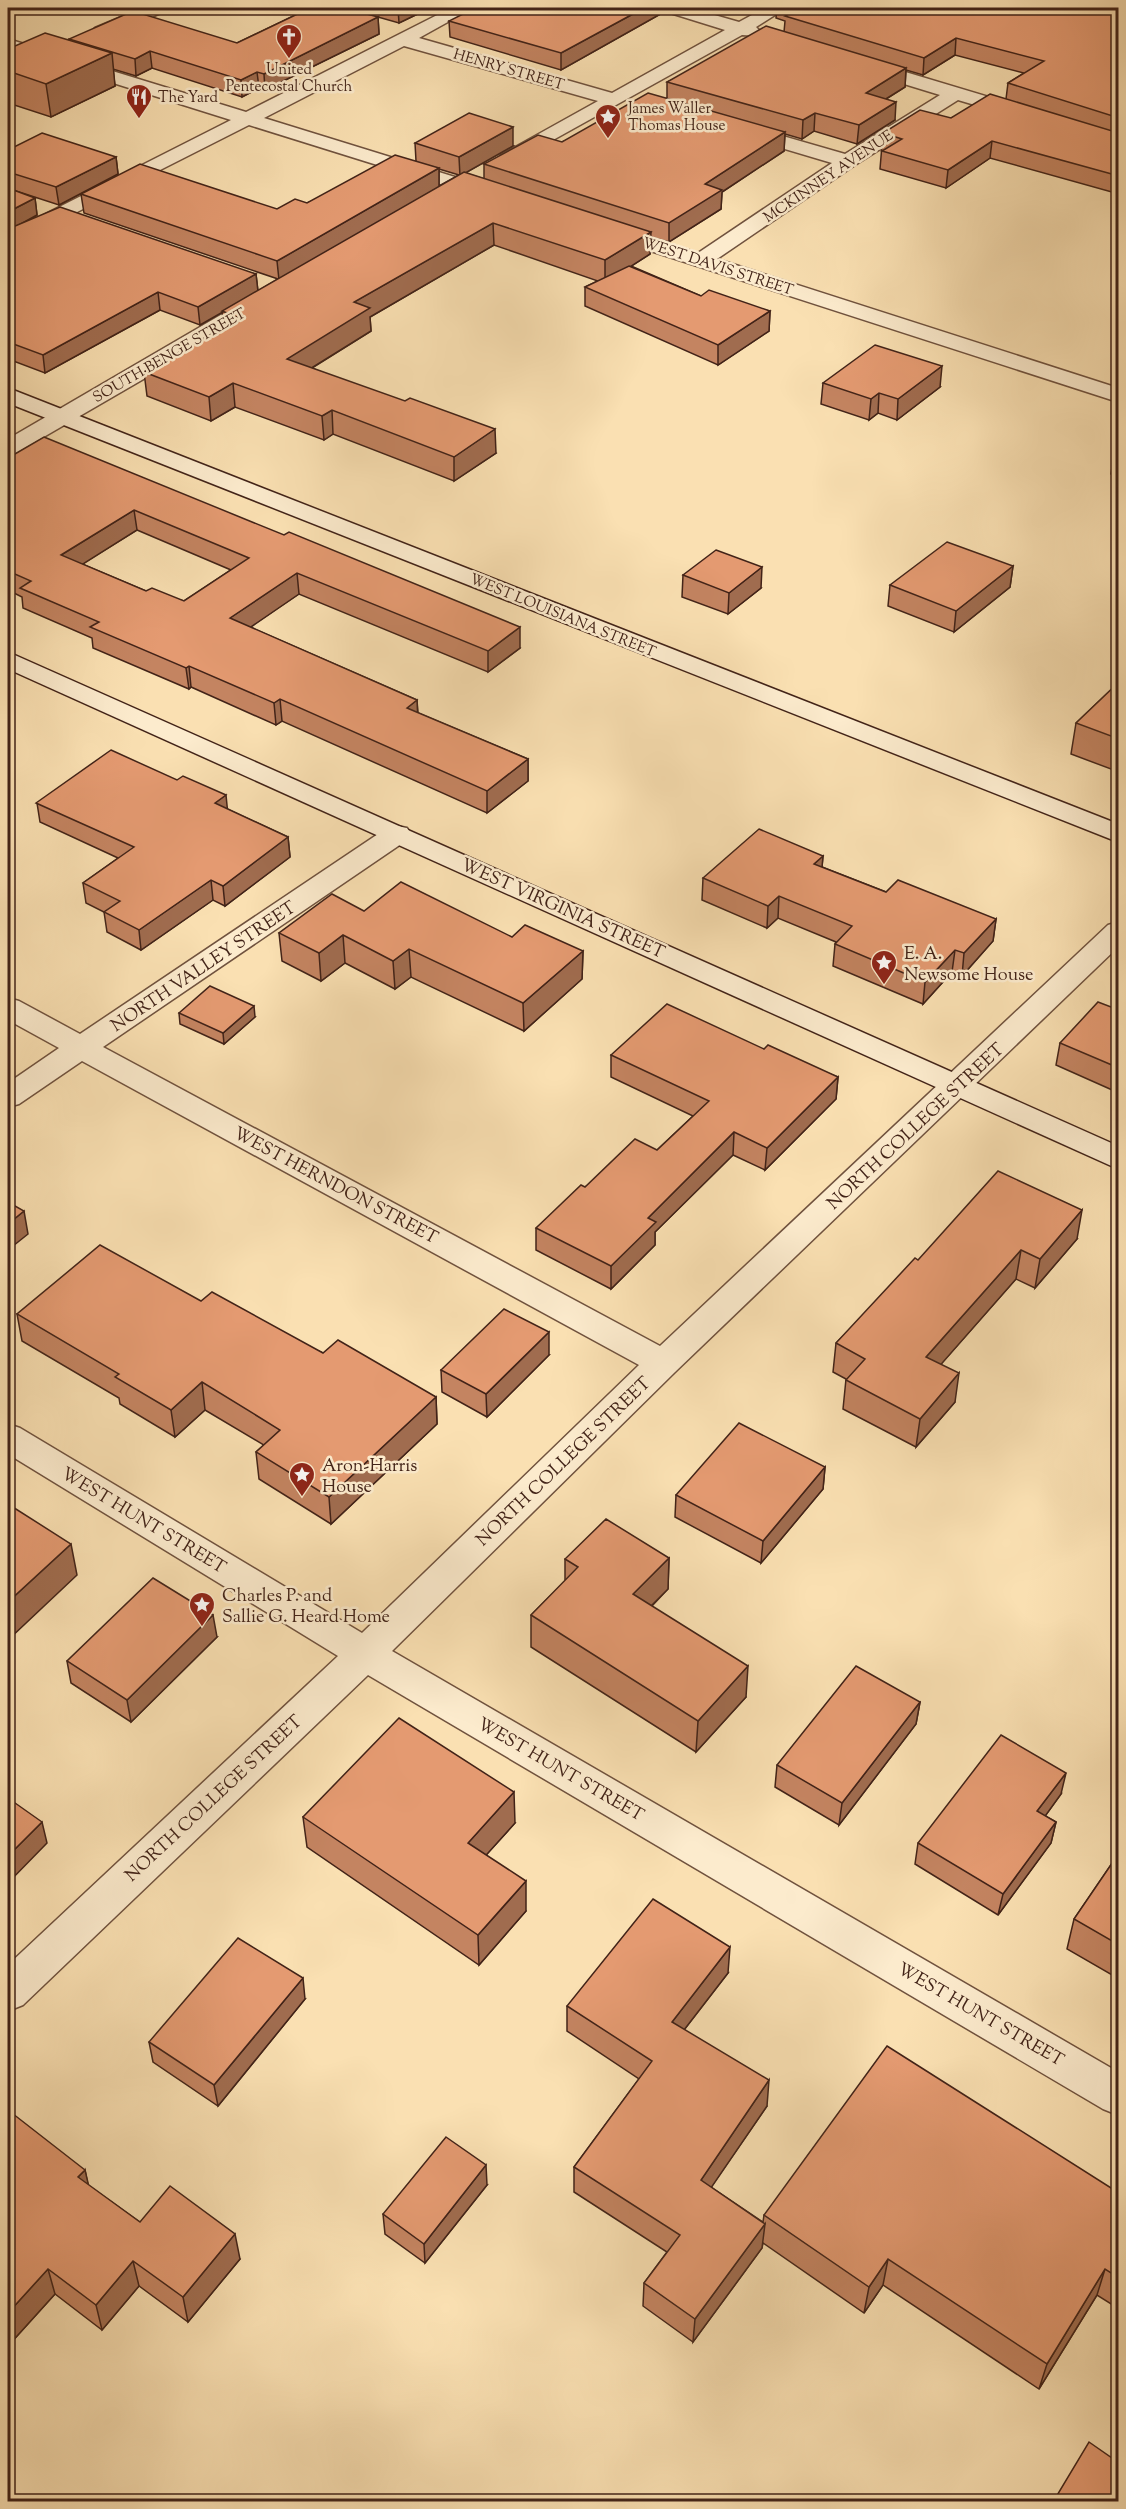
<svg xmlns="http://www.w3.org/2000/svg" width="1126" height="2509" font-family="'Sorts Mill Goudy',serif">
  <rect width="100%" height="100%" fill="#fae0b2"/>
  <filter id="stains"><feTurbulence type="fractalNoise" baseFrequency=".00333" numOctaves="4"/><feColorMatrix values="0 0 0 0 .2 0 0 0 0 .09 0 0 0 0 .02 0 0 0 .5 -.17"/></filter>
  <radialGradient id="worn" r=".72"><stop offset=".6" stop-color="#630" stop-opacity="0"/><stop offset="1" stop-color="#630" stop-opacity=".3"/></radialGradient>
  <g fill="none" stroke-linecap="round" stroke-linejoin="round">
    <defs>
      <g id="street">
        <path d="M143 8H166L163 12 107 36 101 37 92 32 95 28Z"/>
        <path d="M451 8H473L419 38 612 93 725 30 667 12 664 8H690L739 22 765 8H786L756 27 761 32 758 36 742 35 508 165 501 163 498 159 501 155 598 101 404 46 264 118 497 190 500 194 497 198H483L249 125 8 247V233L231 120 8 50V39L246 112Z"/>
        <path d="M862 59 1029 109 1032 113 1022 119 958 100 855 165 717 259 1118 388V402L601 235 598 231 601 227 608 225 698 253 832 163 734 134 731 130 734 126H748L845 154 940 95 855 69 853 65 855 61Z"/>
        <path d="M263 294 271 295 274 300 271 305 16 453 8 455V439L255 295Z"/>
        <path d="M397 826 407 828 411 834 407 840 103 1047 660 1346 1108 925 1118 922V947L675 1372 392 1651 1118 2072V2115L1103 2109 368 1675 23 2005 8 2011V1965L338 1656 8 1454V1424L20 1428 362 1633 639 1365 82 1061 19 1104 8 1107V1083L59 1048 8 1020V998L19 1001 80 1034 387 828Z"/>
      </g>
      <g id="secondary">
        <path d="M8 388 1118 824V842L8 403Z"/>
        <path d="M8 652 1118 1146V1169L8 669Z"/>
      </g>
    </defs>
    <use href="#street" stroke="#70523e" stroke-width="3"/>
    <use href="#secondary" stroke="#422318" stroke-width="3"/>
    <use href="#street" fill="#fcebcd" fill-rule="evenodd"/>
    <use href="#secondary" fill="#fcebcd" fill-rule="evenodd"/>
  </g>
  <g fill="#c48461" stroke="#422318" stroke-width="1.5" fill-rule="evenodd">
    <path d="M310 8H430L399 23 378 17 379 34 265 90 259 88 242 97 152 68 136 76 113 69 115 86 51 117 8 103V49L69 40V39L237 43Z"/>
    <path d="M736 8H762L753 12Z"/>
    <path d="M777 8H1119V194L990 158 946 188 880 169 883 133 951 118 1006 99 1008 83 1024 73 955 55 923 75 906 70 905 87 886 99 895 120 857 144 814 131 802 139 785 134 784 151 722 192 721 209 669 242 651 237 650 254 631 266 701 296 770 311 769 331 718 365 585 306V287L598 281 494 245 370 317 371 331 312 368 496 453 454 481 333 434 324 440 235 407 211 421 147 396 144 372 224 327 222 312 200 325 160 310 45 373 8 359V150L116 157 118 174 59 205 13 190 35 198 37 215 27 221 256 274 258 291 278 279 84 213 81 194 277 209 307 203 416 161 415 143 513 146 465 173 484 179V164L562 142 667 98V82L784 32 785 21 776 18ZM439 169 459 175 439 186Z"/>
    <path d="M664 12 561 70 450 37 449 21Z"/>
    <path d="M823 383 940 387 897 420 878 413 869 420 821 404Z"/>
    <path d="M1119 450V476L1111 474 1114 453Z"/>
    <path d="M8 458 520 648 488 672 299 594 250 627 417 700 418 713 528 759V781L487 813 282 721 276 725 191 687 189 689 93 648 92 638 23 608 22 597 8 590ZM137 530 231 570 184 601 146 591 82 564Z"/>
    <path d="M1013 566 1010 587 954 632 888 606 890 585Z"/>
    <path d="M683 575 761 588 728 614 682 597Z"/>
    <path d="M1119 682V772L1071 754 1076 723Z"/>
    <path d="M37 803 227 809 288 837 290 857 225 906 213 900 141 950 107 932 104 912 86 903 83 883 118 858 40 822Z"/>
    <path d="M823 856 822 867 886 892 996 919 993 941 962 976 952 972 923 1004 833 966 835 944 836 942 778 918 767 928 702 900 703 878Z"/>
    <path d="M364 911 512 937 583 951 582 979 524 1031 411 977 395 989 345 963 321 981 282 961 279 933Z"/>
    <path d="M1119 1010V1093L1056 1065 1060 1043Z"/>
    <path d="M179 1013 255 1017 224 1044 180 1024Z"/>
    <path d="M764 1049 838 1077 836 1099 765 1170 733 1155 655 1232V1245L611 1289 536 1250V1228L585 1187 657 1150 693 1116 611 1077V1055Z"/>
    <path d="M1077 1239 1035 1288 1016 1279 941 1364 955 1402 916 1447 843 1409 846 1379 833 1372 836 1343 918 1260Z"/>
    <path d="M201 1301 323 1353 436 1397 437 1424 331 1524 259 1479 256 1452 264 1445 205 1410 175 1437 120 1404 119 1398 22 1341 17 1314Z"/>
    <path d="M549 1355 487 1417 442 1392 441 1370Z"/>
    <path d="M825 1467 823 1489 761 1563 675 1517 676 1495Z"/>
    <path d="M669 1558 668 1589 652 1606 746 1697 696 1752 531 1647V1615L565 1581V1559Z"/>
    <path d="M217 1637 131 1722 71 1683 67 1661Z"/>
    <path d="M920 1702 916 1724 839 1825 775 1787 777 1765Z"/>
    <path d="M1061 1794 1045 1816 1056 1822 1051 1843 998 1915 915 1864 918 1843Z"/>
    <path d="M303 1817 515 1823 486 1855 526 1911 479 1965 307 1847Z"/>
    <path d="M1119 1853V1979L1067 1949 1074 1919Z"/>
    <path d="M728 1973 684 2030 767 2106 711 2187 763 2222 764 2215 1119 2193V2309L1097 2295 1039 2389 883 2285 864 2313 763 2243 762 2248 693 2342 643 2306 644 2283 667 2252 574 2192V2167L639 2079 567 2031V2006Z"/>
    <path d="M305 1999 218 2106 153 2062 149 2042Z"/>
    <path d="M85 2170 88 2185 140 2222 240 2259 188 2322 139 2286 102 2330 55 2294 8 2346Z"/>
    <path d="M487 2185 425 2263 385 2234 383 2214Z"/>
  </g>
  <g fill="#a06c4f" stroke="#422318" stroke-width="1.5">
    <path d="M398 8H430L399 23Z"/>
    <path d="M644 8H665L664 12 561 70V53Z"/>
    <path d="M753 8H762L753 12Z"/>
    <path d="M378 17 379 34 265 90 264 74Z"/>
    <path d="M956 38 955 55 923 75 924 58Z"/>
    <path d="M150 51 152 68 136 76 135 59Z"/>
    <path d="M112 53 115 86 51 117 46 84Z"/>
    <path d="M906 68 905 87 865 112 866 93Z"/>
    <path d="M257 72 259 88 242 97 241 80Z"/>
    <path d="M896 102 895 120 857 144 859 125Z"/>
    <path d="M815 113 814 131 802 139 803 120Z"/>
    <path d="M513 127V146L460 176 459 157Z"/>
    <path d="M785 132 784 151 722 192 721 209 669 242V223L705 184Z"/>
    <path d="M992 141 990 158 946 188 948 170Z"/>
    <path d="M116 157 118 174 59 205 56 187Z"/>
    <path d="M439 168V187L279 280 277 261Z"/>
    <path d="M35 198 37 215 8 231V212Z"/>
    <path d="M493 223 494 245 370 317 371 331 289 382 287 359 354 302Z"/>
    <path d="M651 232 650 254 605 283V260Z"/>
    <path d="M256 274 258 292 200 325 198 307Z"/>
    <path d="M158 292 160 310 45 373 43 355Z"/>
    <path d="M770 311 769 331 718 365V345Z"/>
    <path d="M942 366 940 387 897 420 898 399Z"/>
    <path d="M233 383 235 407 211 421 209 397Z"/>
    <path d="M879 393 878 413 869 420 871 399Z"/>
    <path d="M332 410 333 434 324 440 322 416Z"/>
    <path d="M495 429 496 453 454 481V457Z"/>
    <path d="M134 510 137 530 64 576 61 555Z"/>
    <path d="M1013 566 1010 587 954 632 956 611Z"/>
    <path d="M762 567 761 588 728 614 729 593Z"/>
    <path d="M297 573 299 594 232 640 230 618Z"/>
    <path d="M520 627V648L488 672V651Z"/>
    <path d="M189 666 191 687 189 689 186 668Z"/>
    <path d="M280 699 282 721 276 725 274 703Z"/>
    <path d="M417 700 418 722 407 708Z"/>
    <path d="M528 759V781L487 813V791Z"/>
    <path d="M226 795 228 815 215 803Z"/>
    <path d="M288 837 290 857 225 906 223 886Z"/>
    <path d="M823 856 821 878 814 864Z"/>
    <path d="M211 880 213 900 141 950 139 930Z"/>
    <path d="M779 896 778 918 767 928 768 906Z"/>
    <path d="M996 919 993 941 962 976 964 953Z"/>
    <path d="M343 935 345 963 321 981 319 953Z"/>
    <path d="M409 949 411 977 395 989 393 961Z"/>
    <path d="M955 950 952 972 923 1004 925 982Z"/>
    <path d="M583 951 582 979 524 1031 523 1003Z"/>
    <path d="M254 1006 255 1017 224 1044 223 1033Z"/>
    <path d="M838 1077 836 1099 765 1170 767 1148Z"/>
    <path d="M734 1132 733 1155 655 1232V1245L611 1289V1266L648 1218Z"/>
    <path d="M1082 1210 1077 1239 1035 1288 1040 1259Z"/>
    <path d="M24 1211 28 1234 8 1250V1224Z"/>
    <path d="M1021 1250 1016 1279 922 1386 926 1357Z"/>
    <path d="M549 1332V1355L487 1417 486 1394Z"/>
    <path d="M959 1373 955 1402 916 1447 920 1419Z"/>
    <path d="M202 1382 205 1410 175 1437 171 1410Z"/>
    <path d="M436 1397 437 1424 331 1524 329 1497Z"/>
    <path d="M825 1467 823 1489 761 1563 763 1541Z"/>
    <path d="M71 1544 77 1575 8 1640V1602Z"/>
    <path d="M669 1558 668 1589 632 1625 633 1594Z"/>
    <path d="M213 1615 217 1637 131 1722 127 1700Z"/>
    <path d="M748 1666 746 1697 696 1752 698 1721Z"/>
    <path d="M920 1702 916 1724 839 1825 842 1803Z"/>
    <path d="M1066 1773 1061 1794 1033 1833 1037 1811Z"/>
    <path d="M514 1792 515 1823 470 1873 468 1843Z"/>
    <path d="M42 1822 47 1843 8 1883V1856Z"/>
    <path d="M1056 1822 1051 1843 998 1915 1003 1894Z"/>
    <path d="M526 1881V1911L479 1965 478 1935Z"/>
    <path d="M730 1947 728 1973 670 2048 672 2022Z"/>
    <path d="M303 1978 305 1999 218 2106 214 2085Z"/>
    <path d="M769 2080 767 2106 700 2204 701 2180Z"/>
    <path d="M486 2165 487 2185 425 2263 424 2244Z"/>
    <path d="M85 2170 91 2196 78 2177Z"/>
    <path d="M765 2224 762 2248 693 2342 695 2319Z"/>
    <path d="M235 2234 240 2259 188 2322 183 2297Z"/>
    <path d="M888 2259 883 2285 864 2313 869 2287Z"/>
    <path d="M133 2261 139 2286 102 2330 96 2305Z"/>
    <path d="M48 2269 55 2294 8 2346V2313Z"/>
    <path d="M1105 2269 1097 2295 1039 2389 1047 2364Z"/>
  </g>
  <g fill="#e49a71" stroke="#422318" stroke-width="1.5" fill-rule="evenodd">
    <path d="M310 8H345L378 17 264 74 257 72 241 80 150 51 135 59 69 39 133 11 237 43Z"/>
    <path d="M475 8H644L561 53 449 21Z"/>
    <path d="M798 8H1119V118L1008 83 1044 61 956 38 924 58 785 16 800 8Z"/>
    <path d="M766 26 906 68 866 93 896 102 859 125 815 113 803 120 667 82Z"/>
    <path d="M45 33 112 53 46 84 8 71V49Z"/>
    <path d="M648 93 785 132 705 184 722 190 669 223 484 164 538 135 562 142Z"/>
    <path d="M990 94 1119 133V176L992 141 948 170 882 151 902 139 883 133 920 110 951 118Z"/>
    <path d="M469 113 513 127 459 157 415 143Z"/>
    <path d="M42 133 116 157 56 187 8 172V150Z"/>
    <path d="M395 155 439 168 277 261 81 194 140 164 277 209 295 199 307 203Z"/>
    <path d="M464 172 651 232 605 260 493 223 354 302 370 308 287 359 405 401 410 398 495 429 454 457 332 410 322 416 233 383 209 397 144 372 240 318 222 311Z"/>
    <path d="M8 188 35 198 8 212Z"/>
    <path d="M60 207 256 274 198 307 158 292 43 355 8 342V229Z"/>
    <path d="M629 266 701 296 709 290 770 311 718 345 585 287Z"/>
    <path d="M875 345 942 366 898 399 879 393 871 399 823 383Z"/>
    <path d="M44 437 284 535 289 532 520 627 488 651 297 573 230 618 417 700 407 708 528 759 487 791 280 699 274 703 189 666 186 668 90 627 99 622 20 588 31 581 8 571V477L13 473 8 471V458ZM134 510 249 558 184 601 152 588 146 591 61 555Z"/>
    <path d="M947 542 1013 566 956 611 890 585Z"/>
    <path d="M716 550 762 567 729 593 683 575Z"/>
    <path d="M1119 682V739L1076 723Z"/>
    <path d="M111 750 177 780 183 776 226 795 215 803 288 837 223 886 211 880 139 930 104 912 120 901 83 883 134 847 36 803Z"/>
    <path d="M759 829 823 856 814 864 886 892 898 880 996 919 964 953 955 950 925 982 835 944 852 926 779 896 768 906 703 878Z"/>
    <path d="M401 882 512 937 525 925 583 951 523 1003 409 949 393 961 343 935 319 953 279 933 332 894 364 911Z"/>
    <path d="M210 986 254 1006 223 1033 179 1013Z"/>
    <path d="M1098 1002 1119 1010V1068L1060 1043Z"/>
    <path d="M667 1004 764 1049 768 1045 838 1077 767 1148 734 1132 648 1218 656 1222 611 1266 536 1228 581 1185 585 1187 635 1139 657 1150 709 1101 611 1055Z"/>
    <path d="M998 1171 1082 1210 1040 1259 1021 1250 926 1357 959 1373 920 1419 846 1380 865 1359 836 1343 915 1258 918 1260Z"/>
    <path d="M8 1202 24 1211 8 1224Z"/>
    <path d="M100 1245 201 1301 212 1292 323 1353 338 1340 436 1397 329 1497 256 1452 280 1430 202 1382 171 1410 115 1377 119 1374 17 1314Z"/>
    <path d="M504 1309 549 1332 486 1394 441 1370Z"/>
    <path d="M739 1423 825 1467 763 1541 676 1495Z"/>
    <path d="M8 1504 71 1544 8 1602Z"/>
    <path d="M606 1519 669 1558 633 1594 748 1666 698 1721 531 1615 578 1567 565 1559Z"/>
    <path d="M153 1578 213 1615 127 1700 67 1661Z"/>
    <path d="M856 1666 920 1702 842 1803 777 1765Z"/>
    <path d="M399 1718 514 1792 468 1843 526 1881 478 1935 303 1817Z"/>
    <path d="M1001 1735 1066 1773 1037 1811 1056 1822 1003 1894 918 1843Z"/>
    <path d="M8 1798 42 1822 8 1856Z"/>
    <path d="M1119 1853V1945L1074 1919Z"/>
    <path d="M653 1899 730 1947 672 2022 769 2080 701 2180 765 2224 695 2319 644 2283 680 2235 574 2167 652 2061 567 2006Z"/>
    <path d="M238 1938 303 1978 214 2085 149 2042Z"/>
    <path d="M887 2046 1119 2193V2278L1105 2269 1047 2364 888 2259 869 2287 764 2215Z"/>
    <path d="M8 2110 85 2170 78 2177 140 2222 170 2186 235 2234 183 2297 133 2261 96 2305 48 2269 8 2313Z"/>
    <path d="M446 2137 486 2165 424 2244 383 2214Z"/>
    <path d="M1089 2442 1119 2463V2502H1053Z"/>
  </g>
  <defs>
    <symbol id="church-pin" viewBox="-11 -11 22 30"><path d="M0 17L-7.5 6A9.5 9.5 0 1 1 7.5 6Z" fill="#8f2418" stroke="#fcebcd"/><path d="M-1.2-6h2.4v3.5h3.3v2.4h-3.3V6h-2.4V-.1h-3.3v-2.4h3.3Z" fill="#fff"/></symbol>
    <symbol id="restaurant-pin" viewBox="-11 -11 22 30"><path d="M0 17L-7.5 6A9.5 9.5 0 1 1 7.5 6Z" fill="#8f2418" stroke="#fcebcd"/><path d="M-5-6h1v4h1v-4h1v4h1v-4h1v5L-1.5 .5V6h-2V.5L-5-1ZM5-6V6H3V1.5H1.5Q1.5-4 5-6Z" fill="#fff"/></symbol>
    <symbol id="sight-pin" viewBox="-11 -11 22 30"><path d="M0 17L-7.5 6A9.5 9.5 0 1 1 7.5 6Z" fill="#8f2418" stroke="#fcebcd"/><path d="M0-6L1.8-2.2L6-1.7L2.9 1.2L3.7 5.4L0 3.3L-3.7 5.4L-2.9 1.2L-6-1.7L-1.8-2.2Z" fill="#fff"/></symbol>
  </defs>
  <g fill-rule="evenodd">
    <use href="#church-pin" x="274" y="22" width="30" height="40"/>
    <use href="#restaurant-pin" x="124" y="82" width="30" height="40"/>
    <use href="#sight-pin" x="593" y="102" width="30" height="40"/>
    <use href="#sight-pin" x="869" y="948" width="30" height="40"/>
    <use href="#sight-pin" x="287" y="1460" width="30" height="40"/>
    <use href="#sight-pin" x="187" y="1590" width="30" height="40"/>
  </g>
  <g text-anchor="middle" stroke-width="5" stroke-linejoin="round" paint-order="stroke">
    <g font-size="15" fill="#422318" stroke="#fcebcd" text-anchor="start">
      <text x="289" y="74" text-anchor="middle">United<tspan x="289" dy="17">Pentecostal Church</tspan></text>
      <text x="158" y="102">The Yard</text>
      <text x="628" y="113">James Waller<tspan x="628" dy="17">Thomas House</tspan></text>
    </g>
    <g font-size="15" fill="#422318" stroke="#fcebcd">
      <text transform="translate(509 69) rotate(16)" y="5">HENRY STREET</text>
      <text transform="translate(828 176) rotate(-34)" y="5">MCKINNEY AVENUE</text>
      <text transform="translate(718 266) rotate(18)" y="5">WEST DAVIS STREET</text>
      <text transform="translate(169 355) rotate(-30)" y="5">SOUTH BENGE STREET</text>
      <text transform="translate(563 615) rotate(22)" y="5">WEST LOUISIANA STREET</text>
    </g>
    <g font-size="18" fill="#422318" stroke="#fcebcd">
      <text transform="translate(563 908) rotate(24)" y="6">WEST VIRGINIA STREET</text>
      <text transform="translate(203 966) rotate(-34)" y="6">NORTH VALLEY STREET</text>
      <text transform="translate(915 1126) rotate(-43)" y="6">NORTH COLLEGE STREET</text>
      <text transform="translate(336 1185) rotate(28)" y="6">WEST HERNDON STREET</text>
      <text transform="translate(563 1461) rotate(-44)" y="6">NORTH COLLEGE STREET</text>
      <text transform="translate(144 1520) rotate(31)" y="6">WEST HUNT STREET</text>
      <text transform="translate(561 1769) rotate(30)" y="6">WEST HUNT STREET</text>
      <text transform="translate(213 1798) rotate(-43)" y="6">NORTH COLLEGE STREET</text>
      <text transform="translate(981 2014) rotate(30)" y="6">WEST HUNT STREET</text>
    </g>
    <g font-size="18" fill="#422318" stroke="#fcebcd" text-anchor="start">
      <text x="904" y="959">E. A.<tspan x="904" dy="21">Newsome House</tspan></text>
      <text x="322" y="1471">Aron-Harris<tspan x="322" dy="21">House</tspan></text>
      <text x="222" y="1601">Charles P. and<tspan x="222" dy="21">Sallie G. Heard Home</tspan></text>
    </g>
  </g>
  <rect width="1126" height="2509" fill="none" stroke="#fae0b2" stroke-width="30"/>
  <rect x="9" y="9" width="1108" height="2491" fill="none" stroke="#422318" stroke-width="3"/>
  <rect x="15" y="15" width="1096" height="2479" fill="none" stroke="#422318" stroke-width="1.5"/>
  <rect width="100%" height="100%" filter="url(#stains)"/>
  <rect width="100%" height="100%" fill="url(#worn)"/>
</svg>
